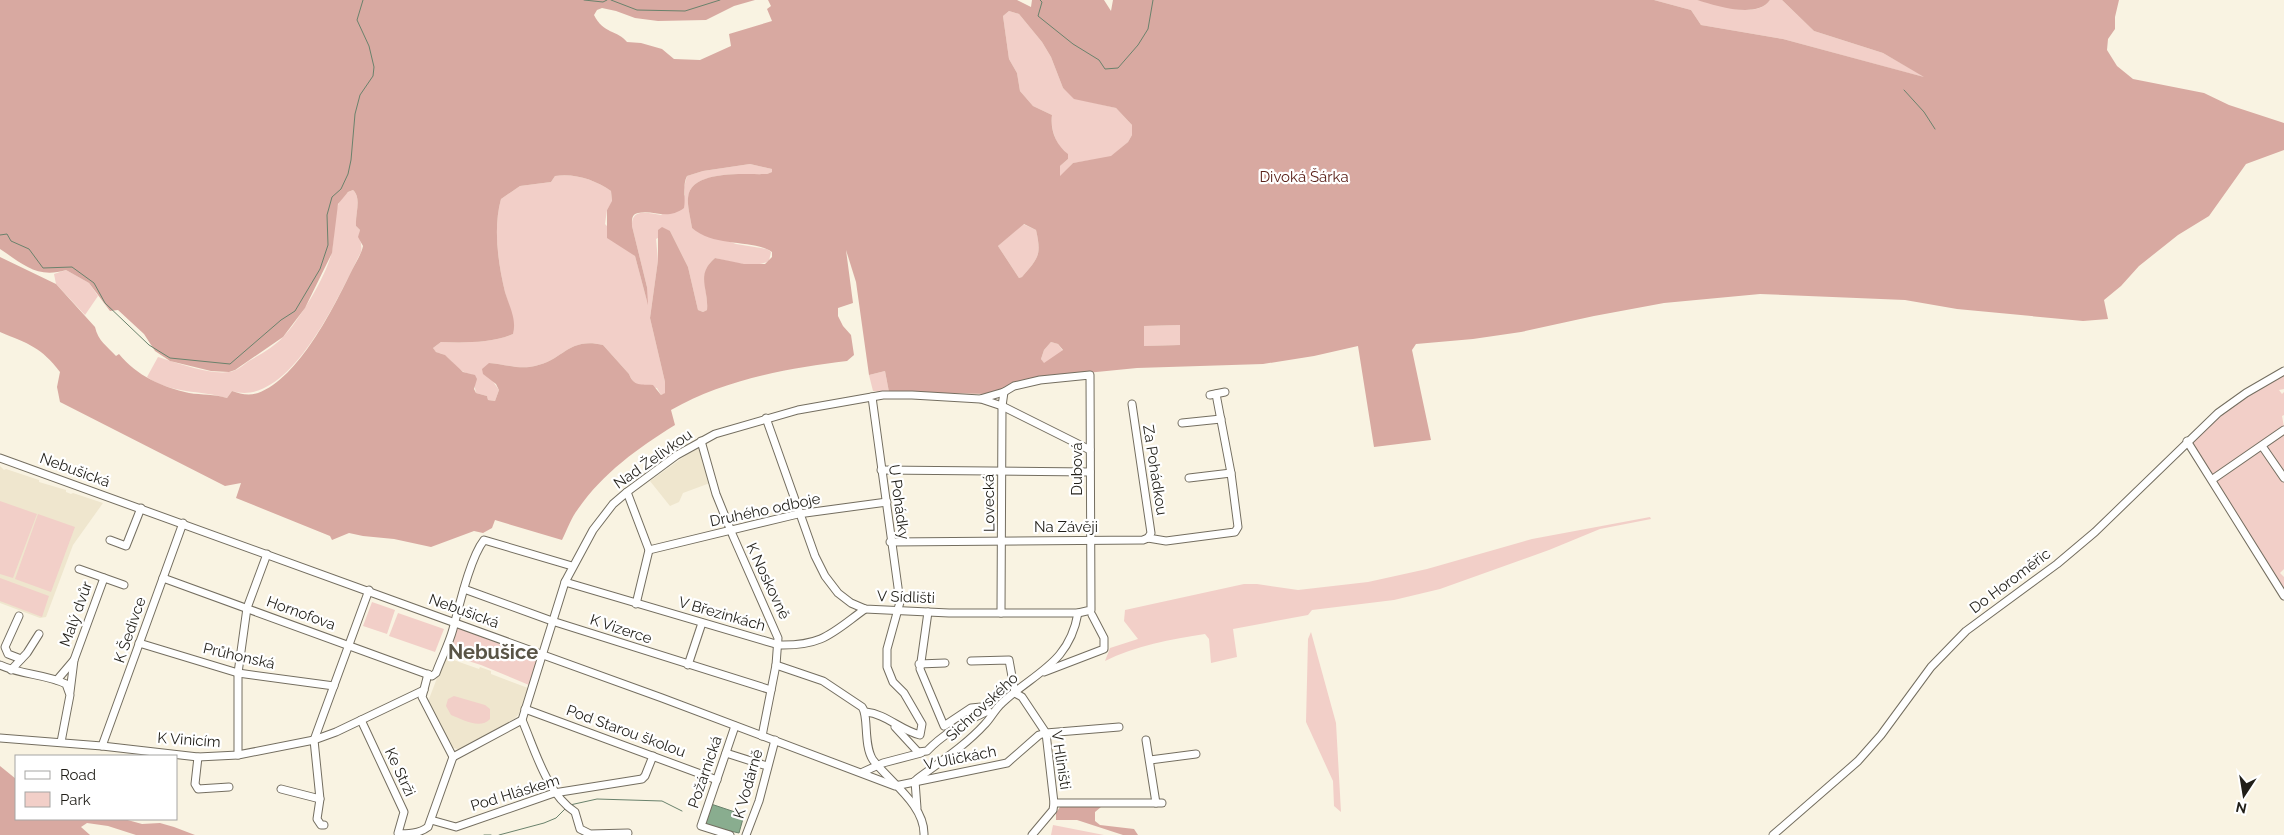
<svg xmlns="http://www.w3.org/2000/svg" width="2284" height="835" font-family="Raleway,sans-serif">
  <rect width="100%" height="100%" fill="#f9f3e2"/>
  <g fill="#efe6ce">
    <path d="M699 446 710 483 683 493 679 502 670 506 650 481Z"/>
    <path d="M0 466 4 470 6 469 39 480V482L66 490V492L71 494 73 493 103 503 73 545 46 617 40 618 0 603Z"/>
    <path d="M445 657 479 669 480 667 491 671V674L528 688 519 714 514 719 460 750 451 747 429 704V699Z"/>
  </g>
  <g fill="#f2cfc8">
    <path d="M1654 0C1668 0 1684 0 1697 0 1717 3 1755 21 1770 0H1782L1814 31 1883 53 1927 78 1783 39 1701 25 1691 10Z"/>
    <path d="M1009 11 1019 14 1042 42 1051 57 1063 88 1074 98 1116 108 1132 125V135L1128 142 1111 157 1073 163 1060 177V166L1068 159C1058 146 1050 132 1052 115L1033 106 1020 91 1017 73 1009 59 1003 16Z"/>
    <path d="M750 164 772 169V172L767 174C747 175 690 169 688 198 687 205 691 220 692 228L736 244 767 249 771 252 769 261C754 269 732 262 715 258 696 274 709 290 707 310L703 312 698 310 688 267 670 231 656 239 658 260 650 318 665 382 666 393 661 395 657 388C644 387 634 387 629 374L603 345C568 337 564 360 535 366 520 370 504 364 489 363L492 380 499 390 495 401 488 400 487 396 476 393 472 374C458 373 454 361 444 355 439 352 436 354 433 348L441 342C463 343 493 343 513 334 515 318 509 307 505 292 498 263 493 228 501 199L520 186 551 182 555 176C575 173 595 180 611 191L612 202 607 210 605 224 635 256 647 301V287L632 226C631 208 648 213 661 215L685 195 684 187 687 176 703 171Z"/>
    <path d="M353 190C362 199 355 214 356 226L360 230C358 239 363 244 361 252 340 293 290 409 232 391L227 398C201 390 170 394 147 377L158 357C178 363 210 375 229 372 237 371 243 365 249 361 261 354 274 347 283 337 299 321 328 273 332 251 336 232 330 197 353 190Z"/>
    <path d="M1023 224 1036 230C1042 256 1038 258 1022 277L1019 278 998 246Z"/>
    <path d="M66 270 89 283 98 296 85 315 56 284 54 274Z"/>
    <path d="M1180 325V345L1144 346V326Z"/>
    <path d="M1051 342 1058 344 1063 351 1044 364 1041 359 1044 350Z"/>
    <path d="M885 371 889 392 873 391 869 375Z"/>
    <path d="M2284 374V389L2279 390 2282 394 2284 392V415L2282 416 2284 427 2213 476 2191 441C2220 415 2250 393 2284 374Z"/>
    <path d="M2284 434V472L2265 447Z"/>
    <path d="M2261 450 2284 483V569L2280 573 2284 577V591L2216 481Z"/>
    <path d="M0 501 37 514 13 578 0 574Z"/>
    <path d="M38 514 75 527 51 592 15 579Z"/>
    <path d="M1650 517 1651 519 1600 529 1549 550 1440 589 1394 600 1312 610 1308 615 1233 629 1237 657 1211 663 1209 639 1205 634C1172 639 1134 646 1105 661L1110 648 1138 639 1124 621 1125 610 1244 584H1257L1298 590 1368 582 1427 569 1532 539Z"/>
    <path d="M0 578 49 596 42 617 0 601Z"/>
    <path d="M372 602 395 610 387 634 363 626Z"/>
    <path d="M398 613 444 629 435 652 389 636Z"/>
    <path d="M456 627 538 659 529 685 481 665 446 654Z"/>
    <path d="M1311 632 1336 723 1341 812 1334 806 1333 781 1306 722 1308 639Z"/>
    <path d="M454 696 485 705 490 709V719C480 730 462 719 451 715L446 706 448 699Z"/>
    <path d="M1053 825 1104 835H1051Z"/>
  </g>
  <g fill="#d8a9a1" fill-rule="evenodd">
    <path d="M0 0H755L734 6 706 20 658 21 635 18 616 11 602 8 597 10 594 15C603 34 618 30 627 42L641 43 662 49 674 59 700 60 731 46 729 34 772 21 767 9 771 6 768 0H1017L1031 7 1032 0H1104L1111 11 1113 0H1654L1691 10 1701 25 1783 39 1924 77 1883 53 1814 31 1782 0H2119L2115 17V29L2108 39 2107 50 2117 66 2133 79 2204 93 2229 105 2284 123V150L2246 164 2209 216 2178 235 2139 266 2121 286 2104 300 2108 319 2083 321 1957 309 1905 300 1760 294 1664 303 1594 316 1521 332 1473 339 1416 344 1412 350 1431 440 1374 447 1358 346 1314 356 1263 364 1137 368 1066 375 987 394 889 392 885 371 869 375 856 282 846 250 853 303 838 308V316L843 326 851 335 854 355 847 361C788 368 723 380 671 410L675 425C638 448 603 473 578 509 571 518 567 530 562 540L495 520 492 528 483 533 474 531 431 547 394 539 363 536 349 533 332 540 330 536 236 498 241 483 225 486 60 402 57 387 60 372C41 347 29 344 0 332V257L56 284 95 327C98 341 107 346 116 356L119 354C137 376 162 387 189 393 202 395 214 394 227 398L232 391C240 394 249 396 258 393 299 378 334 307 352 270 356 262 361 255 363 246L358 237 360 230 356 226C355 214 362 198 353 190L348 192 338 204 332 253 305 308 283 337 235 370 229 372 211 371 170 361 155 351 144 334 118 310 110 311 89 283 66 270C37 279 23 264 0 249ZM1009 11 1019 14 1042 42 1051 57 1063 88 1074 99 1116 108 1132 125V135L1128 142 1111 156 1073 163 1060 176V166L1068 159V154C1056 145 1050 130 1052 115L1033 106 1020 91 1017 73 1009 59 1003 16ZM750 164 772 169V172L767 174C746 175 690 169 688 198 687 205 691 221 692 228 715 248 754 239 772 252V257L765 264H744L715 258C695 275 709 289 707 310L703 312 698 310 688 267 670 231 662 227 658 230V260L650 318 665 382V393L661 395 653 385C641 384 634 387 629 374L603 345C568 337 564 360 535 366 520 370 504 364 489 363L482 369 483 374 496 384 499 390 495 401 488 400 487 396 476 393 474 389 477 379 475 375 463 372 445 355 436 352 433 348 441 342C463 343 493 343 513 334 517 319 509 306 505 292 498 263 493 228 501 199L520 186 551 182 555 176C575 173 595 180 611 191L612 201 607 210V238L635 256 648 305 647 287 632 226C632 221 631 214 638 213 653 209 667 221 684 208 686 197 682 186 687 176L703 171ZM1024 224 1036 230C1042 256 1038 258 1022 277L1019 278 998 246ZM1180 325V345L1144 346V326ZM1051 342 1058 344 1063 350 1044 363 1041 359 1044 350Z"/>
    <path d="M1697 0H1770C1757 19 1716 6 1697 0Z"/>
    <path d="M0 766 16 779V819H124L142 824 160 823 174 827 195 835H136L108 826 87 823 81 827 90 835H0Z"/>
    <path d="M1060 807H1101L1095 812V821L1100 825 1134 829 1138 835H1123L1077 820H1056V813Z"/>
  </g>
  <path fill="#89ad8f" stroke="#6a826c" d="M711 804 744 815 739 833 704 825Z"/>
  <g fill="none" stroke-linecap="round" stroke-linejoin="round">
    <g stroke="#6a826c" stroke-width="1">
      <path d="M584 0 603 2 607 0"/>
      <path d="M611 0 637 10 685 11 720 0"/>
      <path d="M1040 0 1042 2 1038 16 1073 44 1099 60 1105 69 1118 68 1138 45 1148 29 1153 0"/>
      <path d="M1904 90 1924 112 1935 129"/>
      <path d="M0 235 7 234 11 241 29 249 43 268 72 267 94 283 105 303 149 345 170 358 230 364 281 320 295 311 320 269 328 245 327 215 332 197 341 189 348 174 351 160 355 114 360 95 373 76 374 67 369 46 357 20 363 0"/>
      <path d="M570 805 597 799 662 801 682 811"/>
      <path d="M484 835H491"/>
      <path d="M499 835 544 823 556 818 565 809"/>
    </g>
    <defs>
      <g id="minor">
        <path d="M1210 395 1225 392"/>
        <path d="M981 399 1002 406 1090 450"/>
        <path d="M1132 404 1151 533 1148 538"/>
        <path d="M1182 423 1221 419"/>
        <path d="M701 441 716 494 733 536 778 638 776 665 762 736"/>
        <path d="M2187 441 2284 596"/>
        <path d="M2262 446 2284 478"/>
        <path d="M0 458 662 698 895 786 1007 763 1039 735 1046 733 1119 727"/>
        <path d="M881 470 1090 472"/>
        <path d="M1189 478 1231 473"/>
        <path d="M2213 479 2284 430"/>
        <path d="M627 492 649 550 636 604"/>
        <path d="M110 540 126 546 141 508"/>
        <path d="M890 542 1143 540 1148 538 1166 541 1235 532 1238 527 1231 473 1216 394"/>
        <path d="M649 550 798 514 887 502"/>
        <path d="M79 569 124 585"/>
        <path d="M163 578 432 676 436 673C441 659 449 644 453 629 459 607 470 558 484 540L572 566"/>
        <path d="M565 582 779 645C823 646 832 633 865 609"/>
        <path d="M464 589 552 621 771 690"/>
        <path d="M928 612 920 669 944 726 971 708 981 707 992 714"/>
        <path d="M1001 613 1002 406 1004 392"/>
        <path d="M19 616 5 647 8 654 21 659"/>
        <path d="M139 643 238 673 334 686"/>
        <path d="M971 661 1009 660 1015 693 1022 697 1046 733 1054 803 1053 810 1032 835"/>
        <path d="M919 664 945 663"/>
        <path d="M0 665C21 675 46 674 66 684L70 695 61 742"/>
        <path d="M688 665 702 623"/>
        <path d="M776 665 823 681 862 707C869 716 863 745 873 760 890 782 925 805 924 835"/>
        <path d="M11 670 27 653 39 634"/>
        <path d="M1044 672 1104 649V638L1092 615"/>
        <path d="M428 674 422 697 453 757 522 720 565 582 593 530 613 504 627 492 677 455 715 434 798 410 883 395H912L980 399 1004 392 1014 386 1040 380 1090 375 1091 610 1078 613H949L865 609 851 603 838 593 825 576 815 556 766 418"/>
        <path d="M57 680 74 660"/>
        <path d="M70 692 74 660 104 578"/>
        <path d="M525 709 717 780"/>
        <path d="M866 712C886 714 900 730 920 735L922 724 904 693 893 682 887 667V649L900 602 872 397"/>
        <path d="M361 720 404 812 398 833C407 835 420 833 428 827L453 757"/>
        <path d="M522 720C535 750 547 794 575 812L580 829 590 834 628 833"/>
        <path d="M895 727 918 752 927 751C944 733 966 721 988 711"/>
        <path d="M0 738 102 746 198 757 238 755 314 740 336 732 424 690"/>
        <path d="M1146 740 1156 803"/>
        <path d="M102 746 183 523"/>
        <path d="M726 753 767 766"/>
        <path d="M238 755V673L247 608 267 554"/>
        <path d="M198 757 195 784 198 789 229 787"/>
        <path d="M1150 760 1196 754"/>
        <path d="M863 772 883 763 921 753"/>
        <path d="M917 779C940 762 966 745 985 724 991 718 995 709 1002 703 1035 672 1069 664 1078 613"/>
        <path d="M915 781 917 808"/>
        <path d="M281 789 320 799 314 740 369 590"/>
        <path d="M320 799 317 819 321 825H324"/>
        <path d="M1054 803H1162"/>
        <path d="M431 820 456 827 554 793 642 779 645 776 653 756"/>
        <path d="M730 835 701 826 735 726"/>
        <path d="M746 835 759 801 775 740"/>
        <path d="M1773 835 1858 761 1881 735 1931 667 1966 631 2057 564 2095 532 2218 413 2246 393 2284 371"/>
      </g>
    </defs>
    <use href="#minor" stroke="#746e60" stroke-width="9"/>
    <use href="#minor" stroke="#fff" stroke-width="7"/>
  </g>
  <g text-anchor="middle" stroke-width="4.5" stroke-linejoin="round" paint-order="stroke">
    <g font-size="15" fill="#5b2119" stroke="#fff">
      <text x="1304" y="182">Divoká Šárka</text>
    </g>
    <g font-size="15" fill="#211f19" stroke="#fff">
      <text transform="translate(653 459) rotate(-35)" y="5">Nad Želivkou</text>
      <text transform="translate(1077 469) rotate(-90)" y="5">Dubová</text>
      <text transform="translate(75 470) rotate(20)" y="5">Nebušická</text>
      <text transform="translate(1155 470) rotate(81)" y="5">Za Pohádkou</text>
      <text transform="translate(899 502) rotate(82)" y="5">U Pohádky</text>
      <text transform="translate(989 503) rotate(-91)" y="5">Lovecká</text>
      <text transform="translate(765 510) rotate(-12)" y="5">Druhého odboje</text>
      <text x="1066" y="532">Na Závěji</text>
      <text transform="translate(768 581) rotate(65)" y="5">K Noskovně</text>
      <text transform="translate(2010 581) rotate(-37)" y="5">Do Horoměřic</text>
      <text transform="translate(906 597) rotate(2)" y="5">V Sídlišti</text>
      <text transform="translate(464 611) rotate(20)" y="5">Nebušická</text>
      <text transform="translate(301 613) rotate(20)" y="5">Hornofova</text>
      <text transform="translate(76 614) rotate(-70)" y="5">Malý dvůr</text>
      <text transform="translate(722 614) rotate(16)" y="5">V Březinkách</text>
      <text transform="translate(621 629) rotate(18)" y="5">K Vizerce</text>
      <text transform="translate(130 630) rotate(-71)" y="5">K Šedivce</text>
      <text transform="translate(239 656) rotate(13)" y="5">Průhonská</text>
      <text transform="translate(982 707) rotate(-43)" y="5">Sichrovského</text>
      <text transform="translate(626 731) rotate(20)" y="5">Pod Starou školou</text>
      <text transform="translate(189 740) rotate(4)" y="5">K Vinicím</text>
      <text transform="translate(960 758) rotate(-11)" y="5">V Uličkách</text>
      <text transform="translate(1061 760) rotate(81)" y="5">V Hliništi</text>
      <text transform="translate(400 772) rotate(65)" y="5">Ke Strži</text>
      <text transform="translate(705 772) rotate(-71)" y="5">Požárnická</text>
      <text transform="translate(748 784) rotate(-74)" y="5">K Vodárně</text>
      <text transform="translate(515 793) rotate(-17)" y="5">Pod Hláskem</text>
    </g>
    <g font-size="20" font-weight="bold" fill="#595446" stroke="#fff">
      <text x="493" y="659">Nebušice</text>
    </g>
  </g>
  <rect x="15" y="755" width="162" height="65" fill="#ffffff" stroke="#a6a5a3"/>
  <rect x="25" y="771" width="25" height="8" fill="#ffffff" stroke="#a6a5a3"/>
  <text x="60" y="780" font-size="15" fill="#211f19">Road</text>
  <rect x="25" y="792" width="25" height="15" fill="#f2cfc8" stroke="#a6a5a3"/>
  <text x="60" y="805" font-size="15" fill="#211f19">Park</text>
  <g transform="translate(2244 795) rotate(192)" stroke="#ffffff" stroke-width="4" paint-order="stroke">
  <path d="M0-4L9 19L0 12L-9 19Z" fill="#211f19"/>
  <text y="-8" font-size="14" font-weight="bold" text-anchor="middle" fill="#211f19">N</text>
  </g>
</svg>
